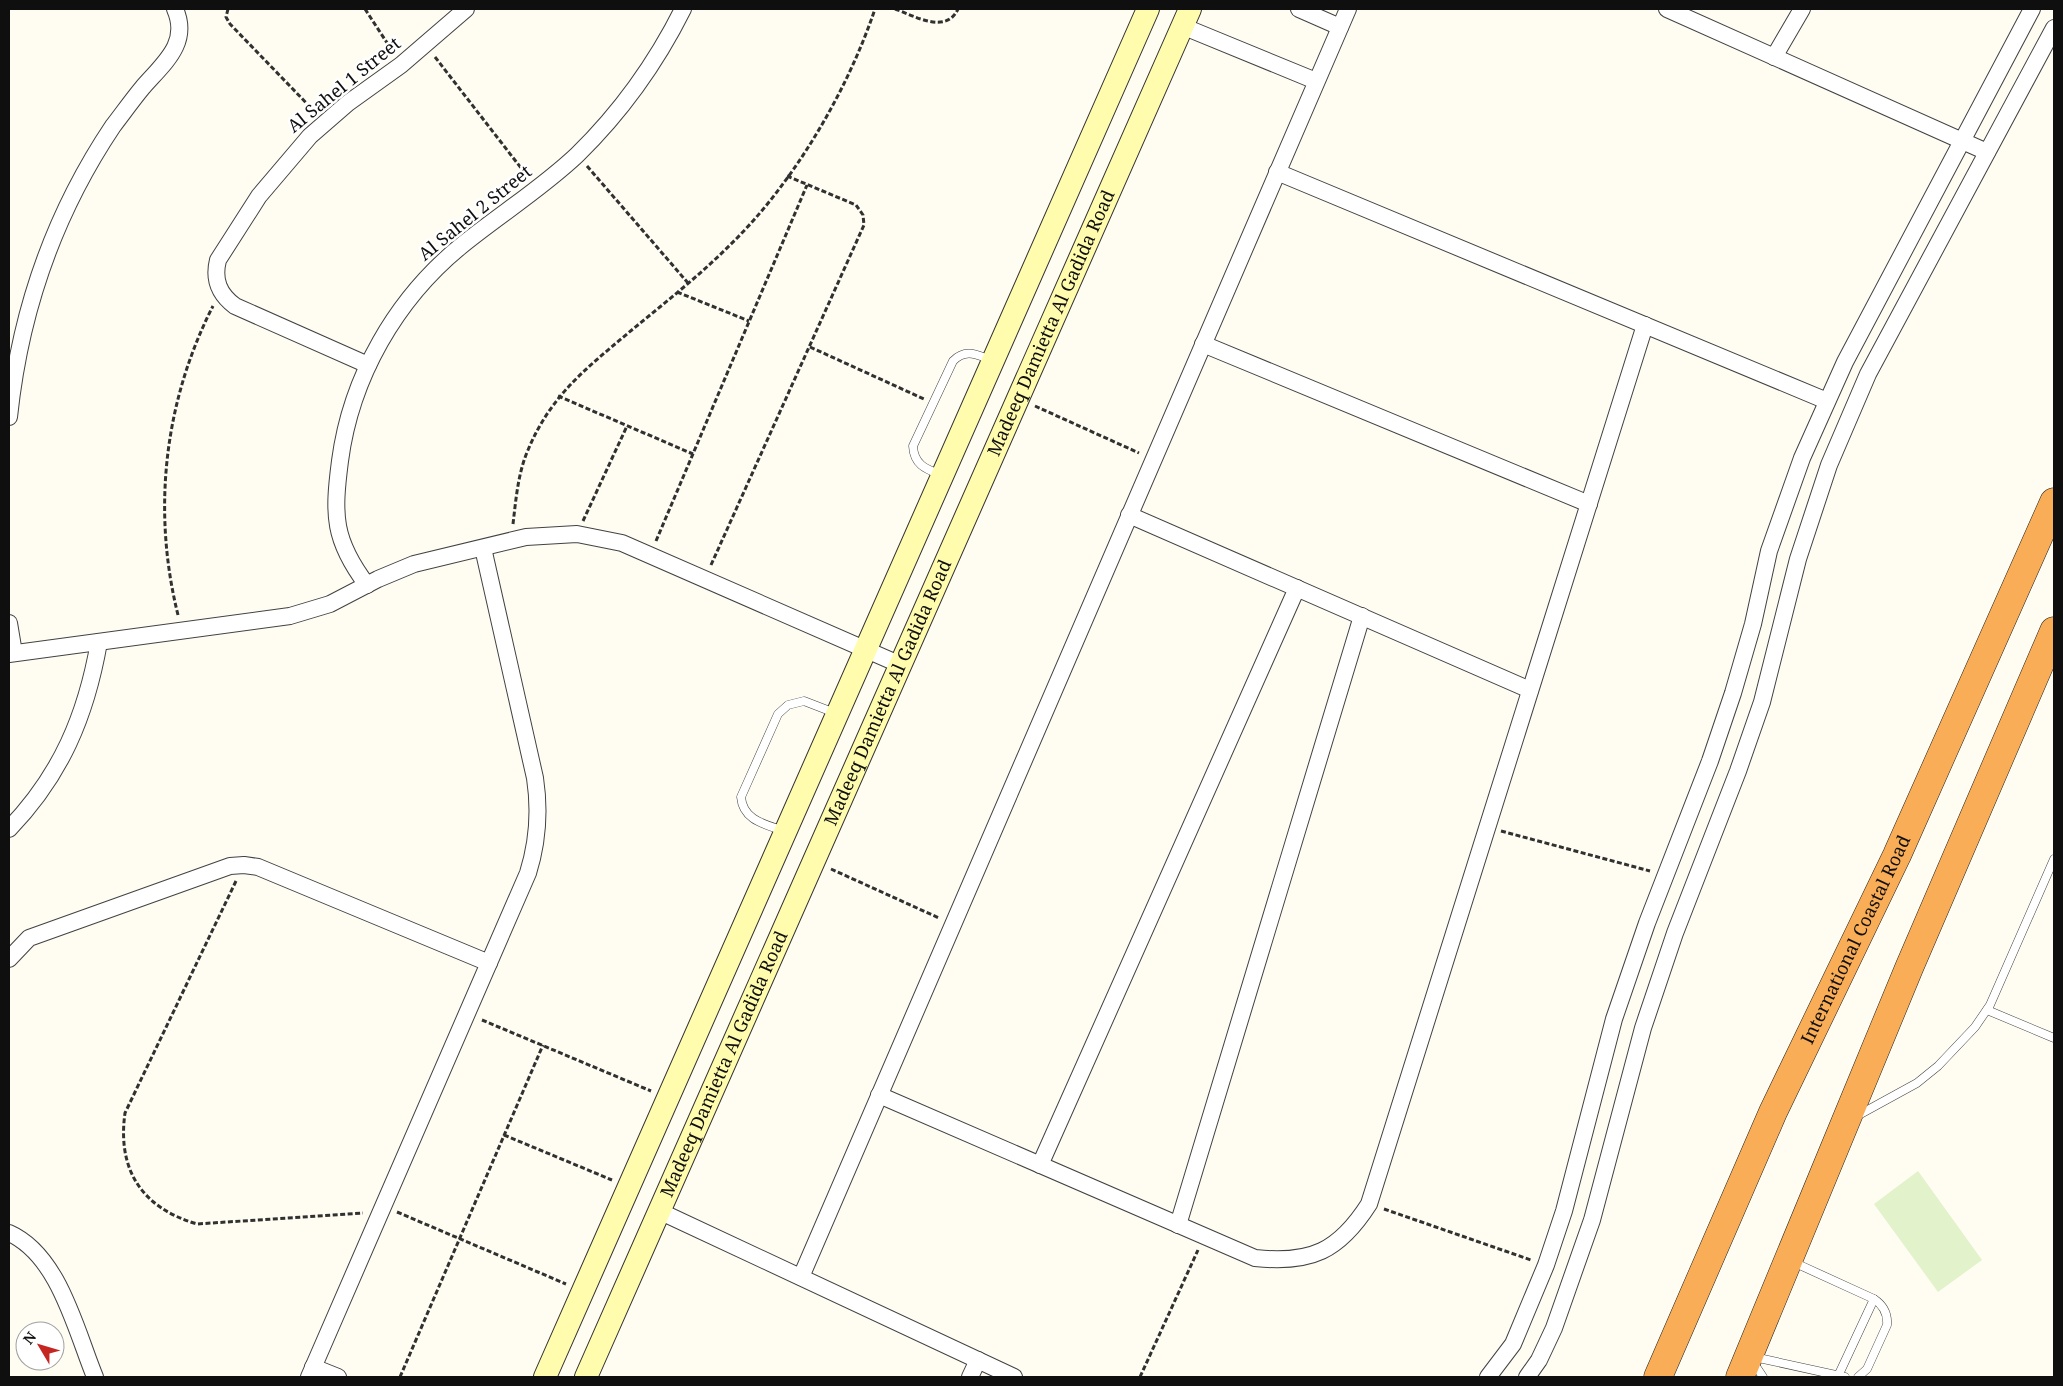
<svg xmlns="http://www.w3.org/2000/svg" width="2063" height="1386" font-family="'Noto Serif',serif">
  <rect width="100%" height="100%" fill="#fffdf2"/>
  <path fill="#e2f2cb" d="M1918 1171 1982 1260 1938 1292 1874 1204Z"/>
  <g fill="none" stroke-linecap="round" stroke-linejoin="round">
    <defs>
      <g id="lane">
        <path d="M941 475C926 469 914 465 913 446L953 361C966 348 977 355 991 360"/>
        <path d="M784 831C764 824 743 820 741 797L778 714 788 705 804 701 835 713"/>
        <path d="M1987 1010 2054 1038"/>
        <path d="M1855 1117 1917 1083 1938 1066 1975 1027 1990 1005 2054 859"/>
        <path d="M1793 1262 1874 1299C1883 1305 1888 1313 1887 1325L1867 1369 1858 1377"/>
        <path d="M1754 1357 1845 1377"/>
        <path d="M1753 1362 1763 1377"/>
        <path d="M1839 1374 1874 1299"/>
      </g>
      <g id="street">
        <path d="M1299 9 1340 27"/>
        <path d="M1667 9 1987 152"/>
        <path d="M1182 26 1316 81"/>
        <path d="M1774 57 1802 9"/>
        <path d="M1277 172 1827 401"/>
        <path d="M1203 344 1589 504"/>
        <path d="M368 365 235 306C219 294 213 280 218 260L259 196 310 136 348 103 401 65 466 9"/>
        <path d="M9 417C20 312 54 214 113 126 123 113 133 99 143 87 164 63 190 43 175 9"/>
        <path d="M1129 515 1530 690"/>
        <path d="M367 585C333 540 333 515 340 461 351 377 396 299 461 246 499 215 541 189 577 155 620 113 656 63 683 9"/>
        <path d="M9 623 14 653"/>
        <path d="M9 654 290 616 330 604 378 579 414 564 526 537 577 534 622 543 901 665"/>
        <path d="M9 829C61 775 86 716 99 642"/>
        <path d="M9 959 29 938 230 866 244 865 258 867 489 963"/>
        <path d="M879 1095 1255 1258C1311 1264 1339 1251 1369 1204L1645 325"/>
        <path d="M1040 1165 1297 588"/>
        <path d="M659 1211 1014 1377"/>
        <path d="M1178 1225 1362 616"/>
        <path d="M9 1233C59 1255 76 1331 95 1377"/>
        <path d="M801 1277 1348 9"/>
        <path d="M313 1367 338 1377"/>
        <path d="M309 1377 528 873C538 841 540 811 535 778L483 548"/>
        <path d="M970 1377 978 1360"/>
        <path d="M1488 1377 1513 1344 1546 1265 1564 1211 1614 1019 1647 923 1710 761 1733 693 1753 624 1769 551 1802 458 1845 362 2032 9"/>
        <path d="M1527 1377 1539 1360 1554 1328 1592 1220 1643 1028 1675 933 1738 771 1762 702 1798 559 1829 465 1868 374 2054 28"/>
      </g>
      <g id="secondary">
        <path d="M545 1377 1148 9"/>
        <path id="s1" d="M586 1377 1190 9"/>
      </g>
      <g id="highway">
        <path id="s2" d="M1658 1377 1773 1112 1897 855 2054 502"/>
        <path d="M1740 1377 1909 968 2054 631"/>
      </g>
    </defs>
    <use href="#lane" stroke="#424242" stroke-width="9"/>
    <use href="#street" stroke="#424242" stroke-width="18"/>
    <use href="#secondary" stroke="#313131" stroke-width="24"/>
    <use href="#highway" stroke="#202020" stroke-width="29"/>
    <g stroke="#313131" stroke-width="3" stroke-dasharray="5 2.5" stroke-linecap="butt">
      <path d="M228 9 226 17 230 24 315 112"/>
      <path d="M365 9 393 52"/>
      <path d="M895 9C915 16 946 35 958 9"/>
      <path d="M435 57 528 177"/>
      <path d="M587 166 688 283"/>
      <path d="M677 292 749 321"/>
      <path d="M810 347 924 399"/>
      <path d="M558 396 693 454"/>
      <path d="M1035 406 1139 453"/>
      <path d="M583 521 627 426"/>
      <path d="M513 524C516 499 518 473 528 450 550 397 584 370 627 334 662 305 698 277 730 245 793 184 847 92 875 9"/>
      <path d="M656 541 807 185"/>
      <path d="M711 565 864 225 863 215 856 205 787 176"/>
      <path d="M178 615C152 511 164 402 213 306"/>
      <path d="M1501 831 1650 871"/>
      <path d="M831 869 939 918"/>
      <path d="M236 881 125 1113C117 1170 142 1208 197 1224L363 1213"/>
      <path d="M482 1020 651 1091"/>
      <path d="M504 1135 612 1180"/>
      <path d="M1384 1209 1531 1260"/>
      <path d="M397 1212 566 1284"/>
      <path d="M400 1377 543 1045"/>
      <path d="M1140 1377 1198 1250"/>
    </g>
    <use href="#lane" stroke="#fff" stroke-width="8"/>
    <use href="#street" stroke="#fff" stroke-width="16"/>
    <use href="#secondary" stroke="#fffcad" stroke-width="22"/>
    <use href="#highway" stroke="#f9ad56" stroke-width="28"/>
  </g>
  <g text-anchor="middle" stroke-width="5" stroke-linejoin="round" paint-order="stroke">
    <g font-size="18" fill="#0f0f0f" stroke="#fff">
      <text transform="translate(344 85) rotate(-39)" y="6">Al Sahel 1 Street</text>
      <text transform="translate(475 213) rotate(-39)" y="6">Al Sahel 2 Street</text>
      <text dy="6" stroke="none"><textPath href="#s1" startOffset="1152">Madeeq Damietta Al Gadida Road</textPath></text>
      <text dy="6" stroke="none"><textPath href="#s1" startOffset="748">Madeeq Damietta Al Gadida Road</textPath></text>
      <text dy="6" stroke="none"><textPath href="#s2" startOffset="480">International Coastal Road</textPath></text>
      <text dy="6" stroke="none"><textPath href="#s1" startOffset="342">Madeeq Damietta Al Gadida Road</textPath></text>
    </g>
  </g>
  <rect width="2063" height="1386" fill="none" stroke="#0f0f0f" stroke-width="20"/>
  <g transform="translate(40 1346) rotate(308)"><circle r="24" fill="#ffffff" stroke="#9f9f9f"/>
  <path d="M0-4L9 19L0 12L-9 19Z" fill="#c62621"/>
  <text y="-8" font-size="14" font-weight="bold" text-anchor="middle" fill="#0f0f0f">N</text>
  </g>
</svg>
